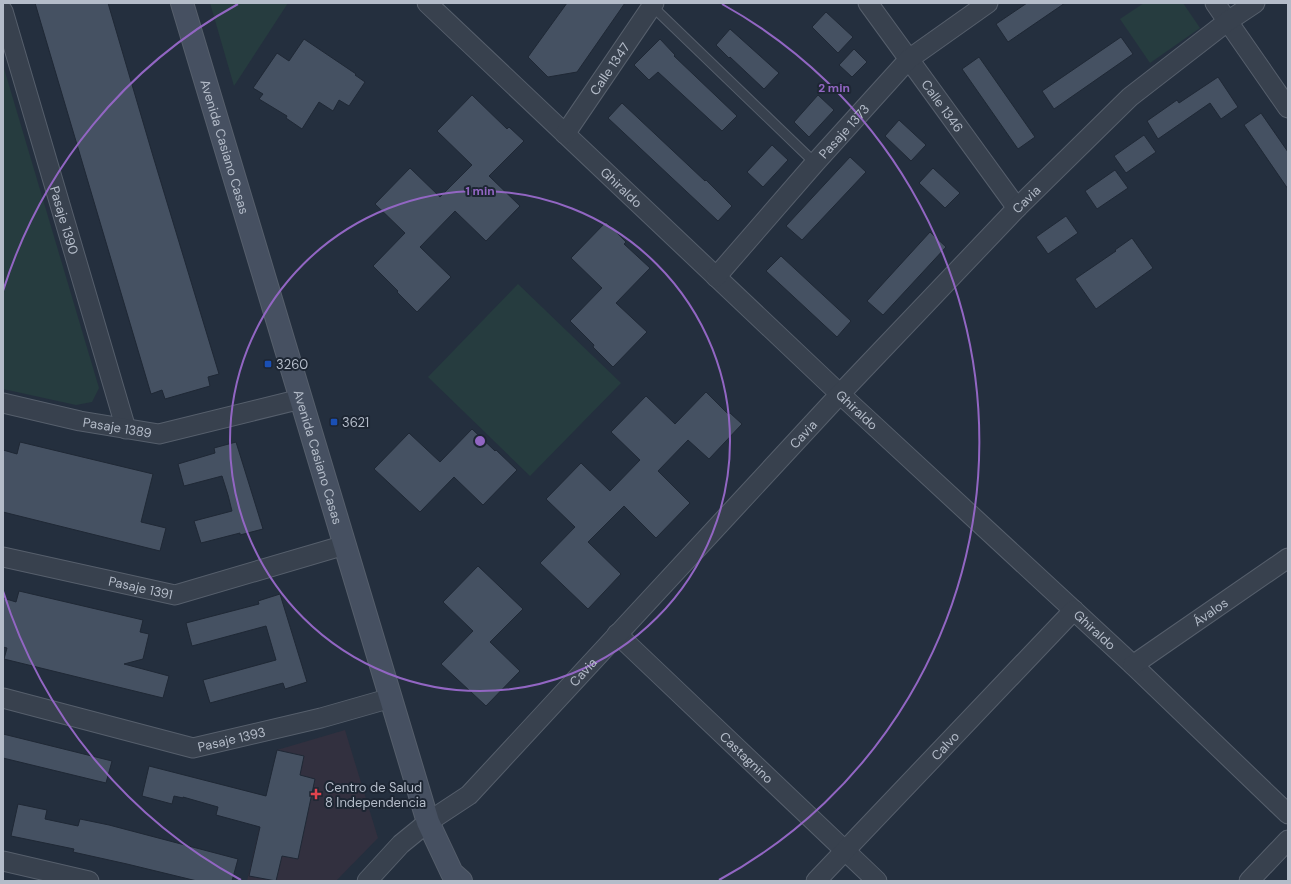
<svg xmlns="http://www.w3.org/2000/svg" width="1291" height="884" font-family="'DM Sans',sans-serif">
  <rect width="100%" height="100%" fill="#242f3e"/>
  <path fill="#32303f" d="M345 730 378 838 336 881H247L277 750Z"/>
  <g fill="#263c3f">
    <path d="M210 3H288L234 86Z"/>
    <path d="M1144 3H1183L1200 28 1150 63 1120 19Z"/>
    <path d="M3 65 99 388 92 402 76 405 3 389Z"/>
    <path d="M518 284 621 383 530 476 428 377Z"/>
  </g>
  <g fill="#455162" stroke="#1f2835">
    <path d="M35 3H108L153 156 219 374 208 377 210 386 165 399 162 390 151 394Z"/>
    <path d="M567 3H625L577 72 548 77 528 57Z"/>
    <path d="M1027 3H1065L1008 42 996 24Z"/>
    <path d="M826 12 853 37 838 53 812 27Z"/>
    <path d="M730 29 779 73 764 89 730 57 729 58 716 45Z"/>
    <path d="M1121 37 1133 54 1054 109 1042 91Z"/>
    <path d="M304 39 356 74 355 75 365 82 349 106 339 100 333 111 319 102 302 129 286 118 287 116 259 99 263 94 253 88 277 53 289 61Z"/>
    <path d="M660 39 675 55 674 56 737 116 722 131 658 72 649 80 634 65Z"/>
    <path d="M854 49 867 62 852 77 839 65Z"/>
    <path d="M979 57 1035 137 1018 149 962 69Z"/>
    <path d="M1218 77 1238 107 1221 119 1210 103 1158 139 1147 121 1177 100 1179 103Z"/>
    <path d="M472 95 507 129 509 127 524 141 489 176 520 206 486 241 455 211 420 247 451 277 417 312 397 292 398 291 373 266 405 233 375 204 410 168 440 197 472 165 437 131Z"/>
    <path d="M818 95 834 110 809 137 794 122Z"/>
    <path d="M622 103 705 181 706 180 732 206 718 221 608 118Z"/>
    <path d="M1261 113 1288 152V189L1244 125Z"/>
    <path d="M899 120 926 145 911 161 885 136Z"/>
    <path d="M1144 135 1156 152 1126 173 1114 156Z"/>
    <path d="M772 145 788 160 763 187 747 172Z"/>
    <path d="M850 157 866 172 802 240 786 226Z"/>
    <path d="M933 168 960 193 945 208 919 183Z"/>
    <path d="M1115 170 1128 188 1097 209 1085 191Z"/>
    <path d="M1066 216 1078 233 1048 254 1036 237Z"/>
    <path d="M606 222 626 242 624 244 650 268 616 303 647 332 613 367 593 347 594 345 570 321 602 288 571 258Z"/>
    <path d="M930 232 946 247 883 315 867 301Z"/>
    <path d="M1132 238 1153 268 1096 309 1075 279 1116 251 1115 250Z"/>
    <path d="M781 256 851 321 837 337 766 271Z"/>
    <path d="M706 392 728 414 730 413 742 424 709 459 688 440 658 471 690 503 656 538 624 506 588 542 621 574 588 609 540 563 575 527 546 499 581 463 610 491 640 460 611 432 646 396 675 424Z"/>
    <path d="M472 429 495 451 496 450 517 470 483 505 454 477 420 512 374 469 409 433 440 462Z"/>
    <path d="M20 442 153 474 141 522 166 528 160 551 3 512V450L17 454Z"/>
    <path d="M236 442 263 529 240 535V533L201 543 194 521 232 511 228 495 222 476 184 486 178 464 215 453 214 448Z"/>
    <path d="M478 566 523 609 490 642 520 671 486 706 441 664 473 631 443 602Z"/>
    <path d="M19 591 143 620 140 632 149 634 143 659 124 664 169 676 163 698 4 659 7 648 3 647V598L16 602Z"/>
    <path d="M280 594 307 682 285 689 283 683 210 703 203 680 276 660 266 626 192 646 186 623 259 604 258 601Z"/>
    <path d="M3 734 112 761 106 783 3 758Z"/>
    <path d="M277 750 304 756 300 775 315 779 298 859 282 856 276 881 249 876 260 827 216 815 218 807 183 797V798L174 796 172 804 142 796 149 766 266 796Z"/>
    <path d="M18 804 47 810 45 819 78 826 80 819 109 825 238 859 232 881H197L127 864 73 852 74 849 11 836Z"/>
  </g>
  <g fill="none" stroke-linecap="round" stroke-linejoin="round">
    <defs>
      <path id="lane" d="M652 6 815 163"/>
      <g id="street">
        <path id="s1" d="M427 3 840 394 1133 665 1288 814"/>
        <path id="s2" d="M868 3 1017 208"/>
        <path d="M1215 3 1288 108"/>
        <path id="s3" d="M3 11 126 429"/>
        <path id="s4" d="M565 134 654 3"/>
        <path id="s5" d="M716 277 815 163 909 59 988 3"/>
        <path id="s6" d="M3 403 80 421 159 434 301 399"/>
        <path id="s7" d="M3 557 175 595 345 545"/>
        <path id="s8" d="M617 634 877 881"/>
        <path id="s9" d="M1133 665 1288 558"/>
        <path id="s10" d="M3 698 193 748 321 718 391 698"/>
        <path d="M3 861 89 881"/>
        <path id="s11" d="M367 881 401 844 428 822 469 795 840 394 1017 208 1130 97 1228 21 1255 3"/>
        <path id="s12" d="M816 881 1074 610"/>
        <path d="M1249 881 1288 840"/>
      </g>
      <g id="secondary">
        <path id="s13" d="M182 3 428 822 452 873 461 881"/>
      </g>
    </defs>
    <use href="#lane" stroke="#565f6c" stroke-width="11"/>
    <use href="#street" stroke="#565f6c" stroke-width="21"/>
    <use href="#secondary" stroke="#565f6c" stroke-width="24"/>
    <use href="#lane" stroke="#38414e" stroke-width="9"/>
    <use href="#street" stroke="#38414e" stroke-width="19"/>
    <use href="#secondary" stroke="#465061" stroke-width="22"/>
  </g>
  <g fill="none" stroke="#9266c3" stroke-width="2">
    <circle cx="480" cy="441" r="250"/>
    <path d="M241 880A500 500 0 0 1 3 591M3 291A500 500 0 0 1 238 4M722 4A500 500 0 0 1 719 880"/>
  </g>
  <g fill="#1a4fb4" stroke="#1d2633" stroke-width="1.5">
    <rect x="264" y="360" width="8" height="8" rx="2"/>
    <rect x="330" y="418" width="8" height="8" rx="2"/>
  </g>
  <path fill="#e0444e" stroke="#1d2633" stroke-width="1.5" d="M314 788h4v4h4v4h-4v4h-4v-4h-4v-4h4z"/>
  <g text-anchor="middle" stroke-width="4" stroke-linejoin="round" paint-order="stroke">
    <g font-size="13" fill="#b4bcc9" stroke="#1d2633">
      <text dy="5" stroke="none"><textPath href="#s4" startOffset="79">Calle 1347</textPath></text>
      <text dy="5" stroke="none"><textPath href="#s2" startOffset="127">Calle 1346</textPath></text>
      <text dy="5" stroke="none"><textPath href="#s5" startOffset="194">Pasaje 1373</textPath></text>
      <text dy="5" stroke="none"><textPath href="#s13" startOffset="150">Avenida Casiano Casas</textPath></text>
      <text dy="5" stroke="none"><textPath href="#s1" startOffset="268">Ghiraldo</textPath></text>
      <text dy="5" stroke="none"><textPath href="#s11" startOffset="950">Cavia</textPath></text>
      <text dy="5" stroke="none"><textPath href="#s3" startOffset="218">Pasaje 1390</textPath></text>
      <text dy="5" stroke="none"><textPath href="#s1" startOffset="592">Ghiraldo</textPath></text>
      <text dy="5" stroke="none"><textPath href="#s6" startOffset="117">Pasaje 1389</textPath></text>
      <text dy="5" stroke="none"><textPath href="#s11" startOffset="626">Cavia</textPath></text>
      <text dy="5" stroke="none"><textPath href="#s13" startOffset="474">Avenida Casiano Casas</textPath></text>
      <text dy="5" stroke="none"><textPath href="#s7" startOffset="141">Pasaje 1391</textPath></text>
      <text dy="5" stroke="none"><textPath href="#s9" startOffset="94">Ávalos</textPath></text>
      <text dy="5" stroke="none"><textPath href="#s1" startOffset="916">Ghiraldo</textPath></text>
      <text dy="5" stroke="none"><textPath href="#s11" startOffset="302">Cavia</textPath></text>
      <text dy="5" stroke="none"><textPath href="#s10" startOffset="236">Pasaje 1393</textPath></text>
      <text dy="5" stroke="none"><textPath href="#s12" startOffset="187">Calvo</textPath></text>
      <text dy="5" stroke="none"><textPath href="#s8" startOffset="179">Castagnino</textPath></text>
    </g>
    <g font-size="13" fill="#b4bcc9" stroke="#1d2633" text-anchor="start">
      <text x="276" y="369">3260</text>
      <text x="342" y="427">3621</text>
      <text x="325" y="792">Centro de Salud<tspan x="325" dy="15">8 Independencia</tspan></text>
    </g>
  </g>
  <circle cx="480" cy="441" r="6" fill="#9266c3" stroke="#1d2633" stroke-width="2"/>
  <g font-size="12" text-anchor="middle" font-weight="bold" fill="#9266c3" stroke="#1d2633" stroke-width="4" stroke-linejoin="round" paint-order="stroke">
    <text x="834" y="92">2 min</text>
    <text x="480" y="195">1 min</text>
  </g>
  <rect width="1291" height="884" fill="none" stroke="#b4bcc9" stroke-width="8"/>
</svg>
